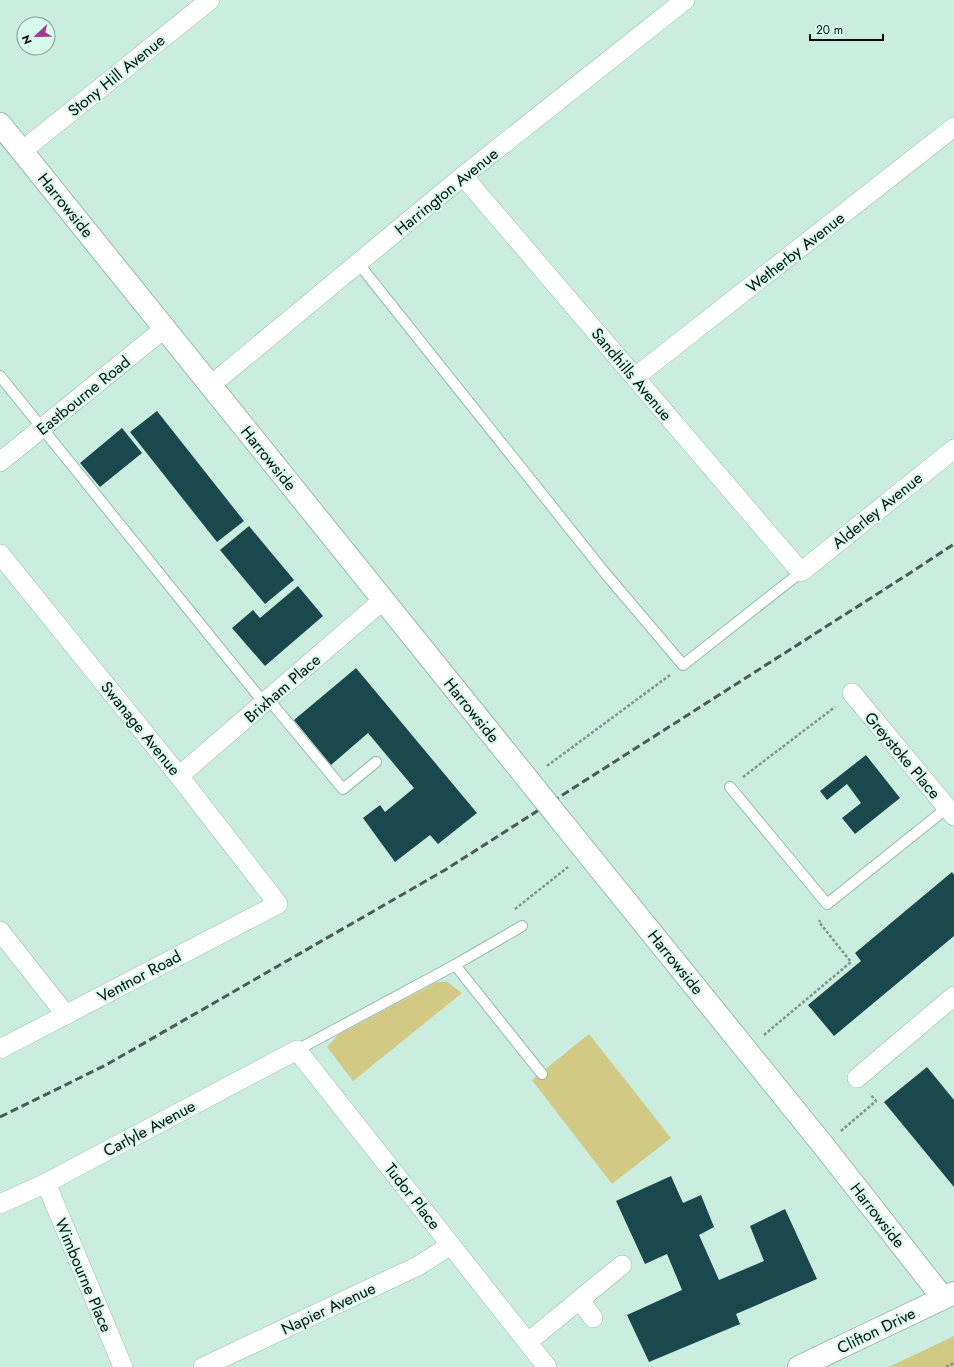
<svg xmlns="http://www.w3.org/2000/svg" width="954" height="1367" font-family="Jost,sans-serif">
  <rect width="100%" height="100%" fill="#c9eddf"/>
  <g fill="#d2c984">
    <path d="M437 982H447L462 993 353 1081 327 1047 338 1035Z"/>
    <path d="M589 1034 671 1138 612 1184 532 1080Z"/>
    <path d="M954 1336V1367H889Z"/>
  </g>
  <g fill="#1a494d">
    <path d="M157 411 244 521 217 542 130 432Z"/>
    <path d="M122 428 142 453 100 487 80 463Z"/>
    <path d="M249 526 294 580 265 604 220 550Z"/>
    <path d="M298 586 323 616 265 666 232 628 253 610 260 618Z"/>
    <path d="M356 668 477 813 438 844 430 835 395 862 363 818 380 805 385 812 414 788 368 733 331 765 294 720Z"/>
    <path d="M866 755 900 798 855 834 842 818 861 803 847 784 827 800 820 791Z"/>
    <path d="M952 872 954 875V936L834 1036 808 1005 861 961 855 953Z"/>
    <path d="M927 1067 954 1100V1187L884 1102Z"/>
    <path d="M671 1176 683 1203 701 1195 714 1227 699 1235 719 1280 764 1261 750 1226 785 1209 817 1279 736 1314 740 1324 649 1362 627 1315 682 1290 667 1254 645 1264 616 1201Z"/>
  </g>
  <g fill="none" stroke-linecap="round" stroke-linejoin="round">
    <defs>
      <g id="service">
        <path d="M358 263 605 573 683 665 801 572"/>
        <path d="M0 376 264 703"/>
        <path d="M269 700 343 789 376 762"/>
        <path d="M730 787 827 904 947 808"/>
        <path d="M455 965 542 1074"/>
        <path d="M297 1050 455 965 522 926"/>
      </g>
      <g id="minor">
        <path d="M22 151 210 0"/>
        <path d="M463 176 801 572 954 449"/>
        <path d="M635 377 954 127"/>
        <path d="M211 385 463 176 685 0"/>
        <path d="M0 462 165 328"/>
        <path d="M0 554 179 776 278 904 0 1049"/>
        <path d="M852 693 954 816"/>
        <path d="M179 776 383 600"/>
        <path d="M0 931 66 1015"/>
        <path d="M857 1078 954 996"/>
        <path d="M46 1183 123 1367"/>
        <path d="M0 1204 46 1183 297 1050 547 1367"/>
        <path d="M580 1300 593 1318"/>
        <path d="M528 1342 622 1265"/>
        <path d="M203 1367 418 1266 451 1245"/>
      </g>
      <g id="tertiary">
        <path d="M0 124 538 792"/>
        <path d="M558 817 823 1145 943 1298"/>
        <path d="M799 1367 954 1293"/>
      </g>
    </defs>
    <use href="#service" stroke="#98baad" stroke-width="12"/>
    <use href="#minor" stroke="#98baad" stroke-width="20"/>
    <use href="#tertiary" stroke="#98baad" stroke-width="24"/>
    <g stroke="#7b958b" stroke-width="2.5" stroke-dasharray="3 2" stroke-linecap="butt">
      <path d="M547 766 670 675"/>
      <path d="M743 777 835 707"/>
      <path d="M515 909 568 867"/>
      <path d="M764 1035 851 962 819 922 820 920"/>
      <path d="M841 1131 876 1101 870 1094"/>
      <path d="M946 1367 954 1363"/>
    </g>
    <use href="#service" stroke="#fff" stroke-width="10"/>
    <use href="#minor" stroke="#fff" stroke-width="19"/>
    <use href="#tertiary" stroke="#fff" stroke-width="22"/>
    <path stroke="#495c55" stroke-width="3" stroke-dasharray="8 4" stroke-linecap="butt" d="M0 1117 106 1065 445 870 910 573 954 544"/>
    <defs>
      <path id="tertiary-bridge" d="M538 792 558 817"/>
    </defs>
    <use href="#tertiary-bridge" stroke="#98baad" stroke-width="24" stroke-linecap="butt"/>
    <use href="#tertiary-bridge" stroke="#fff" stroke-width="22"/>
  </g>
  <g text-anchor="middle" stroke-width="4" stroke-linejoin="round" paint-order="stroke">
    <g font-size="16" fill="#030e0a" stroke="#d6fbec">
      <text transform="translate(116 75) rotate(-39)" y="6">Stony Hill Avenue</text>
      <text transform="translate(446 191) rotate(-39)" y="6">Harrington Avenue</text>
      <text transform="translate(66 205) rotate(51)" y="6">Harrowside</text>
      <text transform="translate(795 252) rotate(-38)" y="6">Wetherby Avenue</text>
      <text transform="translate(632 374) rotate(50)" y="6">Sandhills Avenue</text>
      <text transform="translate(83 395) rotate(-39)" y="6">Eastbourne Road</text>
      <text transform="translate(269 458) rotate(51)" y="6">Harrowside</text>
      <text transform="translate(877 510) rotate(-39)" y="6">Alderley Avenue</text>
      <text transform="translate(282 688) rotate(-41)" y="6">Brixham Place</text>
      <text transform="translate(472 710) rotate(51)" y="6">Harrowside</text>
      <text transform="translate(141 728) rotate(51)" y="6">Swanage Avenue</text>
      <text transform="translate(903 755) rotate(50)" y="6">Greystoke Place</text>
      <text transform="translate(676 962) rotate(51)" y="6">Harrowside</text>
      <text transform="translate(139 976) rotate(-28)" y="6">Ventnor Road</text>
      <text transform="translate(149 1128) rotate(-28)" y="6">Carlyle Avenue</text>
      <text transform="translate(413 1196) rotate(52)" y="6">Tudor Place</text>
      <text transform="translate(878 1215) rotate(52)" y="6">Harrowside</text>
      <text transform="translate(84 1275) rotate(67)" y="6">Wimbourne Place</text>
      <text transform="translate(328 1308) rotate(-25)" y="6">Napier Avenue</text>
      <text transform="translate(876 1330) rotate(-26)" y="6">Clifton Drive</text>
    </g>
  </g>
  <g transform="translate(36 36) rotate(248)"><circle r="19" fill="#d6fbec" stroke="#829c92"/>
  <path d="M0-3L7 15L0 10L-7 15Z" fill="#a9368f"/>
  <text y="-6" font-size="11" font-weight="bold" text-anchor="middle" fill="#030e0a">N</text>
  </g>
  <path d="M810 34v6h73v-6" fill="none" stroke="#030e0a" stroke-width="2"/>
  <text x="816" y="34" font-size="12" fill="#030e0a" stroke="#d6fbec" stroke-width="3" paint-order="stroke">20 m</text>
</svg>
